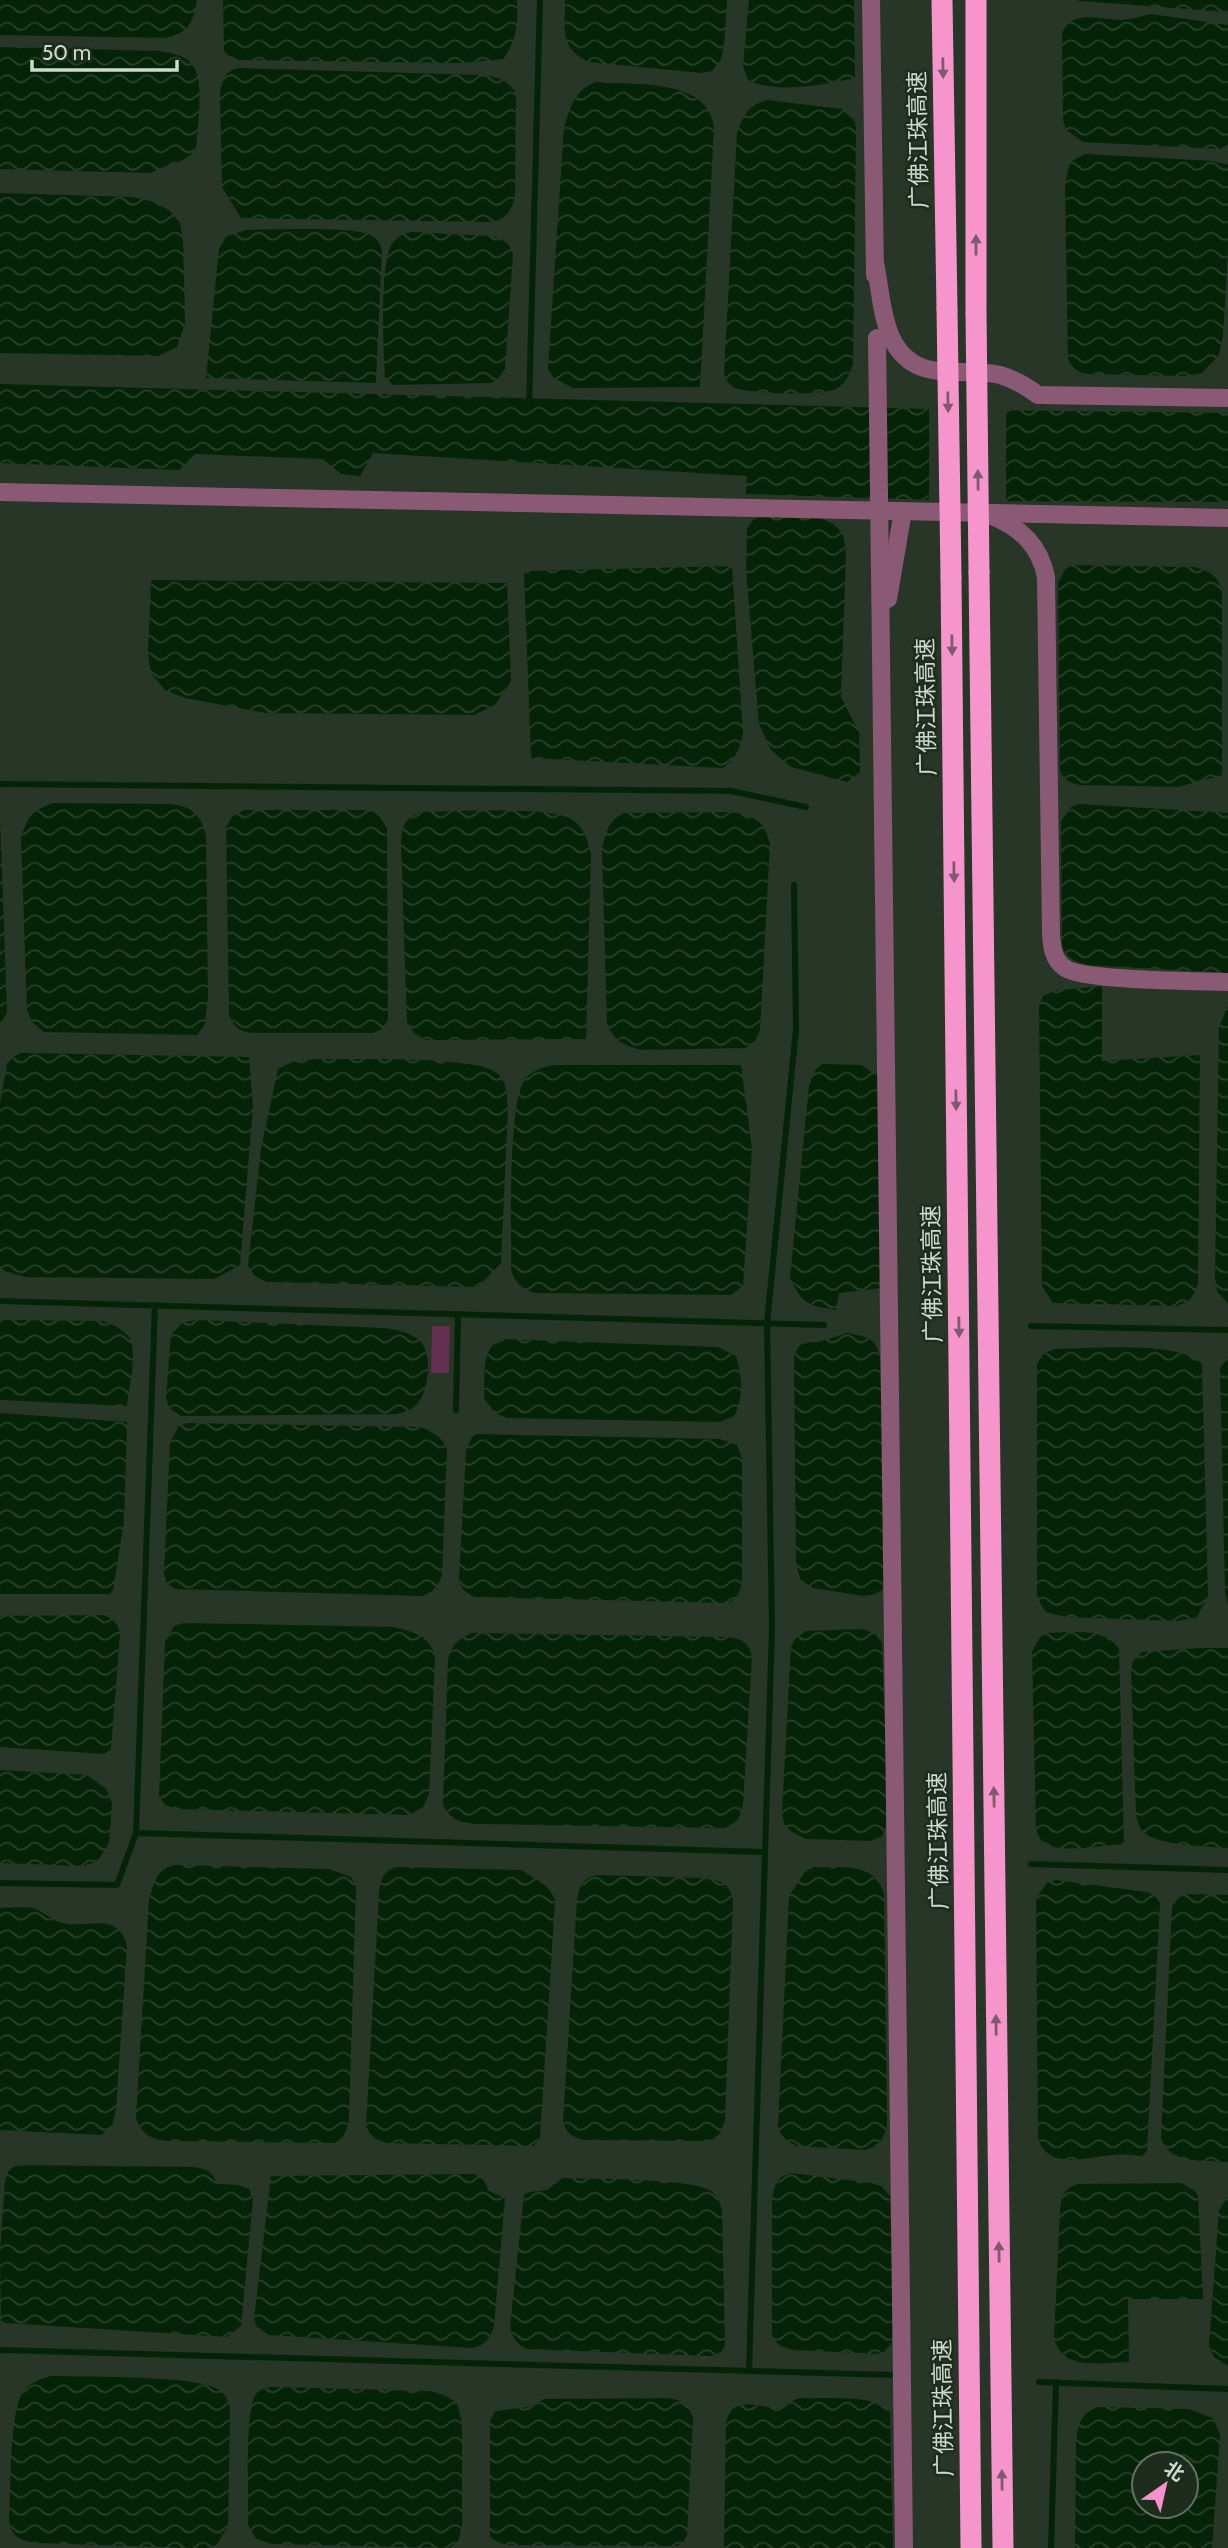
<svg xmlns="http://www.w3.org/2000/svg" width="1228" height="2548" font-family="Cabin,'Noto Sans SC',sans-serif">
  <defs>
    <pattern id="water-waves" width="16" height="10" patternUnits="userSpaceOnUse" patternTransform="scale(1.75)"><rect width="16" height="10" fill="#052306"/><path d="M0 5q4-4 8 0t8 0" fill="none" stroke="#284229"/></pattern>
  </defs>
  <rect width="100%" height="100%" fill="#273627"/>
  <path fill="#642e4e" d="M432 1326H450L449 1373H431Z"/>
  <g fill="url(#water-waves)" fill-rule="evenodd">
    <path d="M0 0H197C193 23 189 33 165 38L0 35Z"/>
    <path d="M223 0H517C518 23 517 40 503 59L462 63 237 60 229 56 224 51Z"/>
    <path d="M565 0H727L724 45 721 60 712 71 701 73 589 62C559 48 565 29 565 0Z"/>
    <path d="M749 0H854L855 78C826 84 776 95 748 80L743 66Z"/>
    <path d="M1077 0H1228V12L1080 1Z"/>
    <path d="M1151 14 1228 25V144L1220 149 1083 142 1066 130 1063 120 1062 34C1070 8 1102 20 1123 20 1132 19 1142 16 1151 14Z"/>
    <path d="M0 47 160 51C170 53 184 55 191 63 206 78 197 129 196 150 184 163 166 165 150 173L0 169Z"/>
    <path d="M240 68 484 75C499 78 509 80 516 94L515 196C512 210 507 218 492 222L241 218 222 187 220 94C222 79 225 70 240 68Z"/>
    <path d="M596 82C634 85 710 78 714 128L700 387 573 388 554 378 548 369 564 127C570 108 575 89 596 82Z"/>
    <path d="M767 100 841 109 854 120 856 127 853 363C850 374 846 383 836 389 824 396 745 394 733 387 728 383 726 379 724 373L737 133C743 116 748 105 767 100Z"/>
    <path d="M1085 154 1214 161 1228 165V249L1223 335 1219 355 1202 373 1185 376 1090 374C1078 373 1073 369 1068 359L1065 183 1070 162Z"/>
    <path d="M0 193 132 197 154 202 170 211 180 223 183 239 185 323 177 347 158 356 0 353Z"/>
    <path d="M245 230C270 230 352 226 370 235 377 238 380 243 382 251L376 383 206 378 219 249 226 237Z"/>
    <path d="M411 232 490 236C502 238 510 242 513 255L505 369 497 380 491 383 393 385 385 377C383 349 380 272 390 248 395 237 401 235 411 232Z"/>
    <path d="M0 384 967 410 1228 413V502L966 501 746 494 747 476 373 453 360 476 341 474 323 459 195 454 179 470 0 463Z"/>
    <path d="M762 516C786 517 831 509 843 536 845 540 845 548 846 553L841 697 859 732 860 772 847 782 791 767 771 750 759 724 746 570 747 529 753 520Z"/>
    <path d="M1073 565 1194 567C1210 571 1219 576 1222 593V775L1178 787 1080 785C1070 783 1064 780 1060 771L1058 583 1066 568Z"/>
    <path d="M732 566 743 733C740 749 736 758 723 768L531 758 524 571Z"/>
    <path d="M151 580 507 583 511 681 495 705 474 715 266 713 185 698 165 690 151 673 148 654Z"/>
    <path d="M53 803 170 804C192 806 202 816 206 837L208 995 205 1024 197 1035 44 1032 33 1023 27 1010 21 836C29 815 33 810 53 803Z"/>
    <path d="M1080 804 1228 813V973L1088 965C1075 962 1067 958 1062 946L1061 821 1071 807Z"/>
    <path d="M245 810H375L387 828 388 1020 382 1029 373 1033H255C239 1032 234 1028 229 1014L226 827 233 816Z"/>
    <path d="M422 812C454 812 551 805 573 820 585 829 587 840 591 853L586 1039 426 1040 414 1033 407 1022 401 843C402 825 405 818 422 812Z"/>
    <path d="M727 812C752 814 764 819 770 844L760 1030 754 1044 745 1048 642 1050C624 1046 615 1041 607 1024L602 849C606 832 608 821 624 813Z"/>
    <path d="M0 816 7 1012 0 1025Z"/>
    <path d="M1102 986V1061L1200 1055 1198 1283C1194 1297 1190 1302 1176 1306L1053 1303 1042 1286 1039 1005 1043 996 1054 991Z"/>
    <path d="M1228 1006V1304L1217 1291 1215 1278 1219 1027Z"/>
    <path d="M21 1053 249 1057 253 1106 240 1265 215 1279 25 1277 4 1271 0 1266V1103L7 1064 13 1057Z"/>
    <path d="M316 1059C348 1060 479 1055 498 1074 507 1083 507 1096 508 1109L501 1263 478 1287 266 1282 254 1275 248 1265 261 1149 278 1069 292 1062Z"/>
    <path d="M822 1064 861 1065 878 1076 881 1288 839 1293 836 1310C807 1305 803 1305 790 1278L809 1086 815 1070Z"/>
    <path d="M555 1065H741L752 1149 743 1286 731 1295 535 1293C521 1288 516 1284 511 1270 512 1235 507 1099 526 1078 534 1069 545 1067 555 1065Z"/>
    <path d="M0 1320 104 1321C113 1325 123 1329 129 1337 138 1350 129 1389 127 1406L0 1400Z"/>
    <path d="M196 1320 384 1328C396 1330 411 1332 420 1341 433 1355 429 1391 417 1404 411 1410 405 1412 397 1414L181 1416 169 1408 166 1397 171 1335 182 1323Z"/>
    <path d="M847 1333C866 1337 875 1336 880 1357L885 1580 882 1590 875 1594 864 1596 813 1588 800 1579 796 1563 794 1356 799 1346 806 1342H819Z"/>
    <path d="M503 1339 718 1347 736 1356C742 1375 744 1398 734 1416L720 1422 506 1418 494 1412 484 1398C485 1379 480 1346 503 1339Z"/>
    <path d="M1055 1349C1089 1349 1179 1340 1202 1364L1208 1596 1197 1617 1178 1621 1066 1617 1046 1612 1041 1605 1037 1595V1364L1044 1353Z"/>
    <path d="M1228 1358V1605L1225 1593 1220 1368Z"/>
    <path d="M0 1413 127 1422 124 1521 113 1590 110 1594H0Z"/>
    <path d="M187 1423 420 1427C433 1432 441 1436 447 1449L442 1575C438 1586 433 1593 421 1596L176 1589C168 1586 166 1582 164 1574L170 1442 179 1426Z"/>
    <path d="M477 1434 720 1439 737 1445 742 1459V1583C739 1593 737 1599 728 1603L475 1597C466 1593 462 1590 459 1581L466 1451 472 1437Z"/>
    <path d="M104 1615C114 1620 118 1623 120 1634L111 1749 104 1754 0 1747V1616Z"/>
    <path d="M184 1623 394 1627C414 1632 431 1636 435 1658L429 1794 423 1807 409 1815 177 1809 165 1805 159 1796 165 1642 174 1626Z"/>
    <path d="M863 1629 875 1634 882 1643 888 1821 882 1836 870 1841 806 1839 792 1832 784 1824 782 1812 791 1647 795 1639 806 1631Z"/>
    <path d="M472 1633 726 1637C741 1638 749 1642 752 1657L743 1804 738 1820 725 1828 476 1824C460 1822 449 1820 443 1804L448 1660C452 1644 457 1640 472 1633Z"/>
    <path d="M1047 1633C1070 1633 1104 1626 1119 1649L1124 1844C1105 1845 1064 1853 1049 1845 1040 1842 1038 1836 1036 1828L1032 1652 1040 1637Z"/>
    <path d="M1199 1648H1228V1848C1210 1847 1160 1845 1146 1834 1139 1829 1138 1822 1136 1815L1131 1671 1133 1661 1142 1652Z"/>
    <path d="M0 1770 87 1775 106 1789 112 1803 109 1843 99 1859 92 1863 83 1866 0 1863Z"/>
    <path d="M176 1865 329 1869 351 1877 356 1886 349 2119C347 2131 345 2137 335 2143L168 2141C151 2139 142 2135 136 2118L149 1900C154 1883 156 1868 176 1865Z"/>
    <path d="M398 1867 522 1870C534 1880 551 1884 555 1901L540 2138 534 2146 387 2143C376 2140 371 2137 366 2126L379 1893C381 1878 384 1870 398 1867Z"/>
    <path d="M814 1867C842 1868 875 1862 884 1894L887 2125C884 2139 879 2146 865 2150L797 2146C786 2141 781 2137 778 2126L789 1896 805 1872Z"/>
    <path d="M597 1875 705 1878C722 1881 730 1884 733 1901L725 2120C722 2131 719 2137 708 2141L585 2140C573 2138 567 2134 563 2122L577 1899C580 1885 583 1878 597 1875Z"/>
    <path d="M1055 1880 1147 1892 1154 1895 1160 1903 1147 2151 1142 2156C1133 2155 1124 2154 1115 2155 1089 2156 1048 2172 1038 2138L1036 1898 1047 1883Z"/>
    <path d="M1189 1894 1228 1895V2162C1206 2160 1170 2165 1161 2139L1172 1907 1179 1897Z"/>
    <path d="M0 1908C11 1908 28 1905 38 1910 46 1914 54 1921 62 1923 86 1929 118 1910 127 1946L116 2109 112 2126 101 2135 0 2130Z"/>
    <path d="M19 2165 194 2167C207 2169 213 2172 217 2184L238 2185 249 2189 253 2199 241 2326 227 2337 6 2323 1 2321 0 2252 5 2182C7 2172 9 2168 19 2165Z"/>
    <path d="M792 2173 871 2183 881 2186 890 2196 894 2335 892 2343 882 2354 792 2350C782 2347 776 2345 772 2335V2199C774 2185 777 2176 792 2173Z"/>
    <path d="M474 2174 484 2180 489 2191 505 2198 494 2326C490 2339 485 2346 472 2348L269 2335 257 2327 254 2319 271 2176Z"/>
    <path d="M562 2178C590 2179 693 2178 711 2191 718 2196 720 2203 722 2210L725 2345 721 2352 711 2356 527 2349C517 2344 513 2339 510 2328L524 2195 529 2192 547 2190Z"/>
    <path d="M1181 2183 1195 2191 1198 2196 1203 2299H1128L1129 2362C1100 2362 1065 2372 1054 2339L1060 2210C1062 2196 1064 2188 1078 2184Z"/>
    <path d="M1228 2196V2366L1214 2357 1209 2345 1219 2210Z"/>
    <path d="M51 2376C81 2377 201 2375 219 2390 226 2395 228 2401 230 2408L228 2526 217 2544 209 2548H192L37 2543C21 2541 12 2538 9 2522 11 2494 9 2412 23 2392 30 2382 41 2379 51 2376Z"/>
    <path d="M270 2387 430 2391 444 2395 457 2403 462 2422V2525L458 2542 449 2548 273 2544 256 2539 248 2525C249 2499 244 2411 256 2394 260 2389 265 2388 270 2387Z"/>
    <path d="M669 2398C683 2400 690 2405 693 2419L687 2535 682 2544 676 2546 506 2545 494 2540 490 2536V2421L495 2411 528 2407 544 2399Z"/>
    <path d="M803 2398C825 2399 878 2394 890 2412L893 2548H724L726 2425C730 2394 759 2407 782 2409L796 2399Z"/>
    <path d="M1099 2407 1189 2409 1213 2418 1220 2435 1212 2548H1075L1076 2442C1078 2424 1081 2412 1099 2407ZM1144 2464H1186V2506H1144Z"/>
  </g>
  <path fill="#273627" d="M929 406 1006 407V505L929 503Z"/>
  <g fill="none" stroke-linecap="round" stroke-linejoin="round">
    <g stroke="#052306" stroke-width="6">
      <path d="M529 406 540 0"/>
      <path d="M0 784 731 791 806 807"/>
      <path d="M0 1301 824 1325"/>
      <path d="M1031 1326 1228 1330"/>
      <path d="M456 1410 458 1314"/>
      <path d="M136 1833 765 1852"/>
      <path d="M1031 1864 1228 1870"/>
      <path d="M0 1883 117 1885 136 1833 155 1305"/>
      <path d="M0 2350 894 2375"/>
      <path d="M749 2371 772 1628 767 1323 796 1029 794 885"/>
      <path d="M1039 2382 1228 2389"/>
      <path d="M1051 2548 1056 2382"/>
    </g>
    <g stroke="#8a5974" stroke-width="18">
      <path d="M871 0 875 275"/>
      <path d="M875 263C880 286 881 315 891 337 914 386 958 366 1000 375 1014 379 1026 386 1038 395L1228 398"/>
      <path d="M0 492 1228 518"/>
      <path d="M992 516C1021 528 1040 546 1046 577L1051 934C1052 947 1053 960 1065 968 1083 981 1199 981 1228 982"/>
      <path d="M880 572 904 2548"/>
      <path d="M888 599 903 511"/>
    </g>
    <g stroke="#f595cc" stroke-width="21">
      <path d="M942 0 947 309"/>
      <path d="M976 313V0"/>
      <path d="M979 572 1003 2548"/>
      <path d="M951 577 971 2548"/>
    </g>
    <path stroke="#8a5974" stroke-width="18" d="M877 338 880 572"/>
    <g stroke="#f595cc" stroke-width="21">
      <path d="M947 309 951 577"/>
      <path d="M976 313 979 572"/>
    </g>
  </g>
  <defs><path id="oneway-solid" d="M-6-.8H1V-3.2L6.5 0L1 3.2V.8H-6Z" transform="scale(1.75)"/></defs>
  <g fill="#7e5b6c">
    <use href="#oneway-solid" transform="translate(943 68) rotate(89)"/>
    <use href="#oneway-solid" transform="translate(976 245) rotate(-90)"/>
    <use href="#oneway-solid" transform="translate(948 402) rotate(89)"/>
    <use href="#oneway-solid" transform="translate(978 480) rotate(-91)"/>
    <use href="#oneway-solid" transform="translate(952 645) rotate(89)"/>
    <use href="#oneway-solid" transform="translate(954 872) rotate(89)"/>
    <use href="#oneway-solid" transform="translate(956 1100) rotate(89)"/>
    <use href="#oneway-solid" transform="translate(959 1327) rotate(89)"/>
    <use href="#oneway-solid" transform="translate(994 1797) rotate(-91)"/>
    <use href="#oneway-solid" transform="translate(996 2025) rotate(-91)"/>
    <use href="#oneway-solid" transform="translate(999 2252) rotate(-91)"/>
    <use href="#oneway-solid" transform="translate(1002 2480) rotate(-91)"/>
  </g>
  <g text-anchor="middle" stroke-width="5" stroke-linejoin="round" paint-order="stroke">
    <g font-size="23" fill="#d0d9cf" stroke="#1d2c1d">
      <text transform="translate(918 140) rotate(-91)" y="8">广佛江珠高速</text>
      <text transform="translate(926 707) rotate(-91)" y="8">广佛江珠高速</text>
      <text transform="translate(932 1274) rotate(-91)" y="8">广佛江珠高速</text>
      <text transform="translate(938 1841) rotate(-91)" y="8">广佛江珠高速</text>
      <text transform="translate(943 2408) rotate(-91)" y="8">广佛江珠高速</text>
    </g>
  </g>
  <g transform="translate(1165 2485) rotate(34)"><circle r="33" fill="#1d2c1d" stroke="#657164" stroke-width="2"/>
  <path d="M0-5L12 26L0 18L-12 26Z" fill="#f890cc"/>
  <text y="-10" font-size="19" font-weight="bold" text-anchor="middle" fill="#d0d9cf">北</text>
  </g>
  <path d="M32 60v10h145v-10" fill="none" stroke="#d0d9cf" stroke-width="3.5"/>
  <text x="42" y="60" font-size="21" fill="#d0d9cf" stroke="#1d2c1d" stroke-width="5" paint-order="stroke">50 m</text>
</svg>
